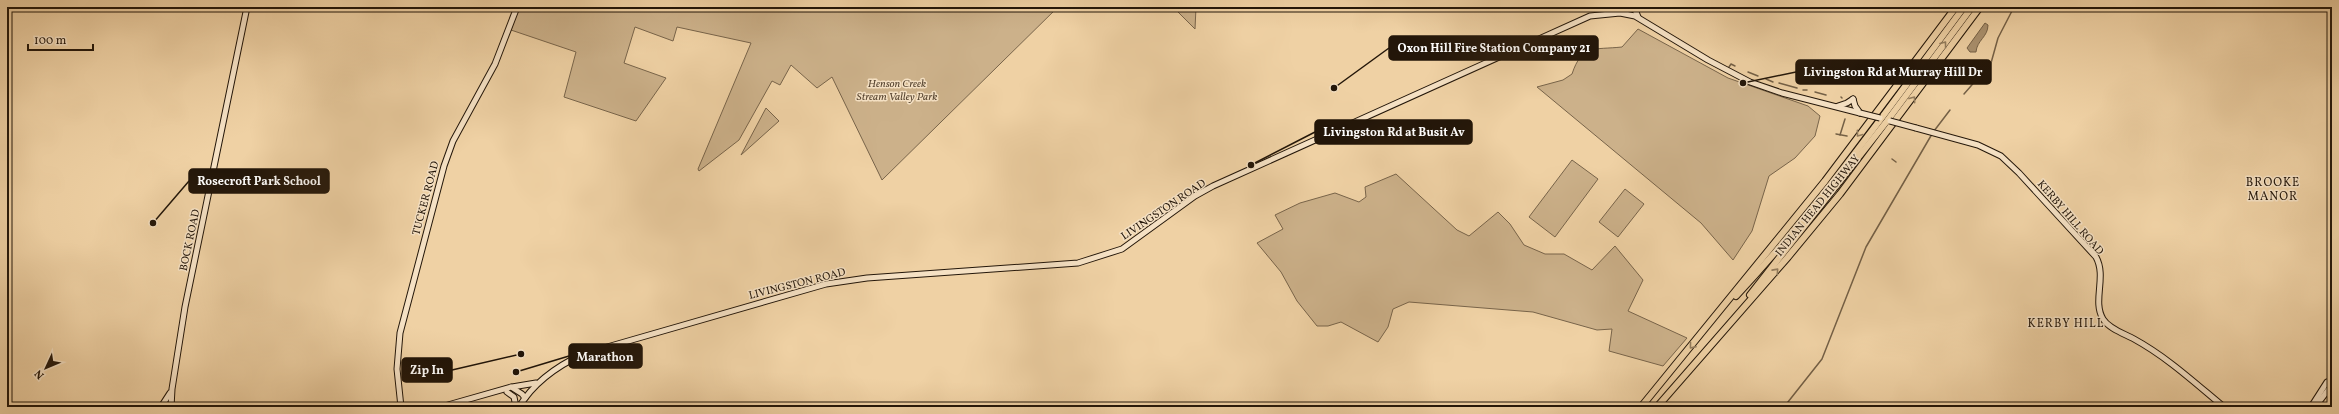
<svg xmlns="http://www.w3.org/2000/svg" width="2339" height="414" font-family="Vollkorn,serif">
  <rect width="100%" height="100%" fill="#efd1a4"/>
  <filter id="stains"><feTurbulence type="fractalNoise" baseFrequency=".005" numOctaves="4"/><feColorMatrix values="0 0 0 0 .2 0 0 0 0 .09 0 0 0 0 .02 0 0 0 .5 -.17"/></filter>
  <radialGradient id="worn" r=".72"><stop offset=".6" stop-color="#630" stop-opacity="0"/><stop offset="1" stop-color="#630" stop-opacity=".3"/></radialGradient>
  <g fill="#ccb18a" stroke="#78644a">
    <path d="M516 7H1058L882 180 832 77 817 88 791 65 780 85 772 81 739 140 699 171 698 169 751 43 677 27 673 41 635 27 624 63 666 78 636 121 564 97 576 52 508 29Z"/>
    <path d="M1173 7H1196L1195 29Z"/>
    <path d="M1638 29 1728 78 1808 106 1820 116 1815 136 1795 158 1769 176 1752 231 1733 260 1701 223 1537 87 1563 80 1572 74C1582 44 1594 50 1622 47Z"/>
    <path d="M766 108 779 121 741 155Z"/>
    <path d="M1572 160 1598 179 1555 237 1529 217Z"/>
    <path d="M1396 174 1457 230 1469 236 1498 212 1510 224 1524 245 1545 254H1564L1592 270 1615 246 1643 280 1628 311 1687 338 1663 366 1609 351 1612 329 1597 330 1533 312 1409 302 1393 309 1388 327 1378 342 1341 322 1328 326H1317L1297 301 1281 272 1257 243 1283 229 1275 215 1300 203 1335 193 1359 202 1366 197 1365 187Z"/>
    <path d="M1625 189 1644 204 1618 237 1599 222Z"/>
  </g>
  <path fill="#aa916f" stroke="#746046" d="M1985 23 1988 25C1988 37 1977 40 1976 52H1970L1967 48Z"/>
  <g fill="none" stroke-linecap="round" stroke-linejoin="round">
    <g stroke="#746046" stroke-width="1.5">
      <path d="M1729 67 1731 64 1735 66"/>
      <path d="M1748 72 1758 76"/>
      <path d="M1766 79 1773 82"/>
      <path d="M1779 83 1797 88"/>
      <path d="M1803 90H1807"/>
      <path d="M1815 92 1826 95"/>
      <path d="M1964 94 1991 63 1998 38 2014 7"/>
      <path d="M1841 97 1842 98"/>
      <path d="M1934 131 1950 110"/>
      <path d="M1836 134 1847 136"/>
      <path d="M1840 135 1845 119"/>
      <path d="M1892 159 1896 162"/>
      <path d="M1784 407 1822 359 1866 247 1932 134"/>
    </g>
    <defs>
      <g id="secondary">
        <path d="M1634 7 1638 17"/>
        <path d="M1853 99 1855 106 1860 113"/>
        <path d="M1838 106 1847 103 1853 99"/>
        <path d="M1916 128 1978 145 2001 156 2019 173 2096 257C2107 277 2092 301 2103 319 2109 329 2125 334 2134 339 2167 357 2195 383 2224 407"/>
        <path d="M512 387 536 383"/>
        <path d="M507 392 514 397 516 407"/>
        <path d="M161 407 170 393"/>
        <path d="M171 407 172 389 185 307 247 7"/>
        <path d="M401 407 397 369 400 333 444 166 453 141 495 64 517 7"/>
        <path d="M441 407 511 387 522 394 525 398"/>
        <path d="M519 407C534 382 557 366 583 354L826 284 867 278 1078 263 1122 249 1195 196 1213 186 1590 16 1620 13 1635 16 1708 60 1750 82 1782 93 1860 113"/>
        <path d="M2311 407 2327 382 2332 381"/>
        <path d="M2315 407 2332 385"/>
      </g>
      <g id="highway">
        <path d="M1750 295 1887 121 1972 7"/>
        <path d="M1736 296C1819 207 1891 105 1964 7"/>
        <path d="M1641 407 1825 181 1956 7"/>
        <path d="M1657 407 1788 257 1840 194 1980 7"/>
      </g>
    </defs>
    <use href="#secondary" stroke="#231609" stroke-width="7"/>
    <use href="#highway" stroke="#231609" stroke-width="8"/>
    <use href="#secondary" stroke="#f5e1c4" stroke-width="5"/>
    <use href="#highway" stroke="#efd1a4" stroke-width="6"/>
    <defs>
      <g id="secondary-bridge">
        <path d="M1860 113 1880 118"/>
        <path d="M1890 121 1916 128"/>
      </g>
    </defs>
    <use href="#secondary-bridge" stroke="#231609" stroke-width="7" stroke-linecap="butt"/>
    <use href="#secondary-bridge" stroke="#f5e1c4" stroke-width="5"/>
  </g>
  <defs><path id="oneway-chevron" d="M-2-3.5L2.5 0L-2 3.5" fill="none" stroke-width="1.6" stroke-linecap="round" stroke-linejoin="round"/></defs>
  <g stroke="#937d5e">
    <use href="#oneway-chevron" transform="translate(1944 44) rotate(-53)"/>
    <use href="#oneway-chevron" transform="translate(1913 99) rotate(-54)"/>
    <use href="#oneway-chevron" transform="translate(1859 134) rotate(127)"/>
    <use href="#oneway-chevron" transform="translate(1776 271) rotate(-48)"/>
    <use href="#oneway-chevron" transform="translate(1692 346) rotate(129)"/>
  </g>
  <g text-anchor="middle" stroke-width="3" stroke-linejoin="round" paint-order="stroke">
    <g font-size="11" font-style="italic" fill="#564430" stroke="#f5e1c4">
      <text x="897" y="87">Henson Creek<tspan x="897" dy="13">Stream Valley Park</tspan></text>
    </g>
    <g font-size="11" fill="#231609" stroke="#f5e1c4">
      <text transform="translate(425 198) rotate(-75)" y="4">TUCKER ROAD</text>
      <text transform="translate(1817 205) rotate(-51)" y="4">INDIAN HEAD HIGHWAY</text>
      <text transform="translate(1163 209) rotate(-34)" y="4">LIVINGSTON ROAD</text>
      <text transform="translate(2071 217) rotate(49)" y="4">KERBY HILL ROAD</text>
      <text transform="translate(189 240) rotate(-78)" y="4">BOCK ROAD</text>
      <text transform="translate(797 283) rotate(-14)" y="4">LIVINGSTON ROAD</text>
    </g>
    <g font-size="12" letter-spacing="1" fill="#231609" stroke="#f5e1c4">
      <text x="2273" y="186">BROOKE<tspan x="2273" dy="14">MANOR</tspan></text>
      <text x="2066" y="327">KERBY HILL</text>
    </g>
  </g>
  <path fill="none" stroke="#231609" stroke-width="1.5" d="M1334 88L1389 48M1743 83L1796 72M1251 165L1315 132M153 223L189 181M516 372L569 356M521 354L452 370"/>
  <g fill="#231609" stroke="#f5e1c4" stroke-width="1.5">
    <circle cx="1334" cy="88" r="4"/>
    <circle cx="1743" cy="83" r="4"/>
    <circle cx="1251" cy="165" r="4"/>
    <circle cx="153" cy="223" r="4"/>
    <circle cx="516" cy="372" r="4"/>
    <circle cx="521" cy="354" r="4"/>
  </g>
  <g fill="#231609" stroke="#231609" stroke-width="1.5">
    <rect x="1389" y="36" width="209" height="24" rx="4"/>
    <rect x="1796" y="60" width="195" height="24" rx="4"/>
    <rect x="1315" y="120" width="157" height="24" rx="4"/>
    <rect x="189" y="169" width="140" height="24" rx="4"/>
    <rect x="569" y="344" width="73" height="24" rx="4"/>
    <rect x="402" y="358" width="50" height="24" rx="4"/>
  </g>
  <g font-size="12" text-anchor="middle" font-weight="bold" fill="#fff">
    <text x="1494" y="52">Oxon Hill Fire Station Company 21</text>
    <text x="1893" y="76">Livingston Rd at Murray Hill Dr</text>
    <text x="1394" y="136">Livingston Rd at Busit Av</text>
    <text x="259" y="185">Rosecroft Park School</text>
    <text x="605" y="361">Marathon</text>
    <text x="427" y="374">Zip In</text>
  </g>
  <rect width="2339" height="414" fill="none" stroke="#efd1a4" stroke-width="24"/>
  <rect x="8" y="8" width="2323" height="398" fill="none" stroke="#231609" stroke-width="2"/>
  <rect x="12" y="12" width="2315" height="390" fill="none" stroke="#231609"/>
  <g transform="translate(46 368) rotate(226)" stroke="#f5e1c4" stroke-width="3" paint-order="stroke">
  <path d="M0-3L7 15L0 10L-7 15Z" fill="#231609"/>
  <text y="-6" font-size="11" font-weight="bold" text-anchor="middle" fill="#231609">N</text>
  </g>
  <path d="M28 44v6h65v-6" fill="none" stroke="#231609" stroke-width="2"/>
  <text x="34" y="44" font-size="12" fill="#231609" stroke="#f5e1c4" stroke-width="3" paint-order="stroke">100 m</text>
  <rect width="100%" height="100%" filter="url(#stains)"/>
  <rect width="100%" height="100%" fill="url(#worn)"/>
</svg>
